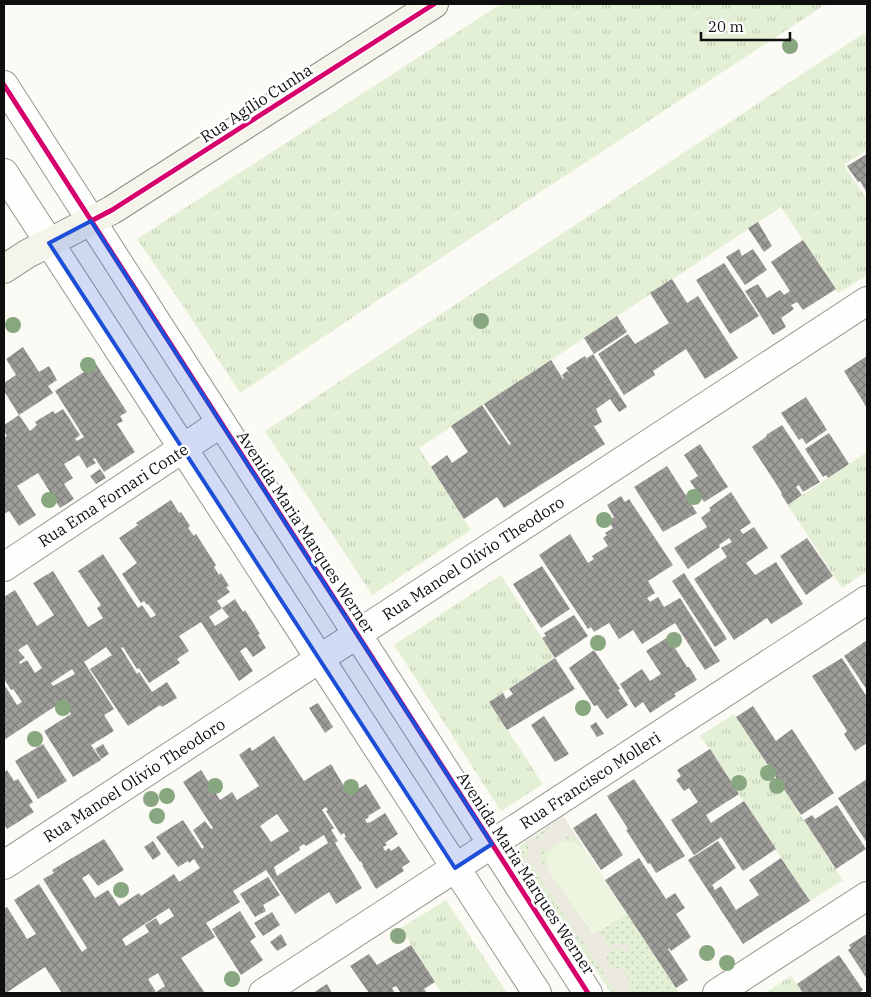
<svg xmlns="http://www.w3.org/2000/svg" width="871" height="997" font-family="'IBM Plex Serif',serif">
  <defs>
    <pattern id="grass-tufts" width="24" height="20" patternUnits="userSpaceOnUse" patternTransform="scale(1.25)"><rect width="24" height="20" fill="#e3f0d5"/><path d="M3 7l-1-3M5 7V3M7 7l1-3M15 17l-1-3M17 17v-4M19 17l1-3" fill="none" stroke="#c2cdb6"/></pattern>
    <pattern id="park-dots" width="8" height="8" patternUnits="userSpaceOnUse" patternTransform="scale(1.25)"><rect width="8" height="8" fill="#e3f0d5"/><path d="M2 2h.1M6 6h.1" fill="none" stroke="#c2cdb6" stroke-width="1.8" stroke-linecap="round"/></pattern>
    <pattern id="building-cross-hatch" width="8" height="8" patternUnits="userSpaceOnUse" patternTransform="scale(1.25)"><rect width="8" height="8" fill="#9f9d9a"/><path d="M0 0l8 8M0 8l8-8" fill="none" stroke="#807e7c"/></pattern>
  </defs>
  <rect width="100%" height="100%" fill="#fbfaf4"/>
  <g fill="url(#grass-tufts)">
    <path d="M501 4H826L471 238 240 393 185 309 137 239Z"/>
    <path d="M864 33 867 38V150L844 165 867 200V275L838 293 781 207 419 448 471 530 372 595 265 431Z"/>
    <path d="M867 452V571L842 588 788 505Z"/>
    <path d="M501 575 555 658 489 702 543 784 501 811 394 645Z"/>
    <path d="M734 714 843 880 810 901 700 736Z"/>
    <path d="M446 900 507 993H442L440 991 401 928Z"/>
    <path d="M791 976 803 993H765Z"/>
  </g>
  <path fill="url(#park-dots)" d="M563 816 679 993H611L522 859 519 853 520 846Z"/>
  <path fill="#edf4df" d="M562 841 574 842 586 851 627 914 593 935 548 871C543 857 549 847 562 841Z"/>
  <path fill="#ebe9e0" d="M563 816 579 841 574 838 566 836 564 841 557 843 549 851 542 849 540 856 542 863 544 867 546 866 548 871 592 935 599 931 609 946 613 944H620L625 945 631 950 627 953 620 948 613 949 607 955V961L612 968H621L630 981 629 985 632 993H617L536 873 534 864 528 868 522 859 528 855 530 849 529 846 524 842 534 836 538 840 550 825Z"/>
  <g fill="url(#building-cross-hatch)" fill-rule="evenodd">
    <path d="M867 154V193L860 181 858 182 847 166Z"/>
    <path d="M758 222 772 246 764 252 748 228Z"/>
    <path d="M803 240 836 289 803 310 797 302 791 305 794 309 781 318 786 327 773 335 745 291 758 284 767 298 780 290 784 295 790 291 771 262Z"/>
    <path d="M739 249 742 256 753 249 767 270 745 285 726 257Z"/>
    <path d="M724 263 759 316 730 334 696 280Z"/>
    <path d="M672 279 687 303 698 296 738 358 705 379 686 349 653 371 655 375 624 395 598 354 628 334 635 344 669 323 650 293Z"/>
    <path d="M617 316 627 332 594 354 584 338Z"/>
    <path d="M23 347 39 372 49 366 57 380 48 386 53 393 19 415 4 391V383L16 375 6 359Z"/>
    <path d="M593 354 627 407 619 412 610 399 596 409 602 422 595 426 593 425 605 444 504 508 497 497 464 519 431 467 447 455 452 463 468 452 451 426 482 405 509 445 511 444 484 404 551 360 563 379 564 378 562 375 567 371 570 374 566 368 585 356 589 362 587 358Z"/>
    <path d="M867 356V408L844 371Z"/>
    <path d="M96 364 127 412 120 416 123 421 117 424 135 452 104 472 95 458 93 459 96 463 87 468 79 455 64 464 73 478 64 484 74 499 60 508 38 473 17 486 36 515 19 526 9 511 4 514V468L5 467 4 464V438L7 436 4 431V425L19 415 30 431 37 425 35 422 53 411 55 414 63 409 80 435 75 439 77 441 84 437 55 391Z"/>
    <path d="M806 397 827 430 806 444 802 438 799 440 781 413Z"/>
    <path d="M782 425 820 482 803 492 799 485 796 487 802 495 788 505 781 494 782 493 752 447 767 436 766 435Z"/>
    <path d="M829 433 849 464 828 478 826 475 823 477 805 449Z"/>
    <path d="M700 444 728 487 704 502 690 481 698 476 684 455Z"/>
    <path d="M667 466 697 513 663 532 634 487Z"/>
    <path d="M100 469 106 478 96 484 90 476Z"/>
    <path d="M731 492 751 523 740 530 743 534 754 527 768 548 746 563 755 575 776 562 803 604 771 624 767 618 734 640 694 579 727 557 721 548 732 542 729 538 719 545 720 547 688 569 674 548 707 527 701 518 711 510 709 508Z"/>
    <path d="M621 496 625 502 629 499 673 565 648 581 655 593 647 598 650 602 658 597 664 607 680 598 720 661 705 670 675 623 642 644 633 630 619 639 609 623 594 632 591 627 588 629 539 555 570 534 588 563 594 559 592 556 608 546 603 538 607 535 605 533 613 528 608 521 614 517 607 505Z"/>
    <path d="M171 500 179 513 181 512 190 526 188 528 194 536 196 534 216 565 214 567 219 575 221 573 229 586 226 587 230 592 217 601 222 608 209 617 215 626 229 617 222 608 235 599 243 612 245 610 260 634 258 635 266 648 253 657 246 647 240 651 253 671 239 681 201 622 179 636 189 651 177 659 180 663 149 683 139 668 137 669 123 647 121 648 137 674 139 672 152 692 167 682 177 698 162 707 160 705 128 726 90 669 112 655 106 647 84 662 114 709 104 715 114 731 91 745 101 760 73 777 44 731 71 714 63 701 4 740V684L17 705 22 702 13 689 11 690 4 679V597L15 590 37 626 54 615 33 583 53 571 88 627 103 618 97 608 101 605 78 571 103 554 138 608 142 605 151 618 156 615 148 604 147 605 144 601 141 603 122 574 137 563 119 538 138 525 136 523ZM27 644 42 668 35 673 27 660 20 664 19 662 25 658 18 650ZM72 669 75 674 53 686 51 683Z"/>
    <path d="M807 538 833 576 806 595 780 556Z"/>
    <path d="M542 566 570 609 541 628 513 584Z"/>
    <path d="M684 573 727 639 715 647 672 581Z"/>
    <path d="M574 615 588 636 555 658 575 689 507 730 489 702 503 693 506 699 513 694 509 689 555 658 542 638 546 636 544 633Z"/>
    <path d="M668 637 687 667H689L697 680 674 694 676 696 650 713 643 702 635 708 620 684 642 669 650 681 661 674 646 651Z"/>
    <path d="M867 640V690L844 656Z"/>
    <path d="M594 650 620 689 618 690 628 705 607 719 597 705 594 706 569 668Z"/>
    <path d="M842 658 867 697V743L855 751 844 734 847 731 812 676Z"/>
    <path d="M318 703 333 727 325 733 309 708Z"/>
    <path d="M753 706 776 741 792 729 834 793 801 815 736 717Z"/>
    <path d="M544 716 569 754 555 762 531 725Z"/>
    <path d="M596 722 604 734 597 737 590 726Z"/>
    <path d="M274 736 304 781 331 764 348 793 350 794 366 784 381 808 368 816 369 817 365 820 367 823 371 822 385 813 398 834 385 843 387 845 383 847 385 851 389 848 391 851 399 846 410 862 402 867 404 871 376 889 362 865H363L361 861 360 862 344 838 346 837 344 833 341 835 326 811 328 810 326 807 322 810 334 828 331 830 338 841 335 843 362 888 336 904 329 892 295 914 266 870 233 891 240 902 206 923 215 937 181 958 205 993H62L45 967 6 993H4V909L7 907 27 939 36 934 14 900 39 884 82 952 87 948 43 879 54 873 52 870 104 839 124 870 98 886 89 874 82 878 95 898 108 890 119 906 139 893 141 896 174 874 179 882 200 868 194 859 189 863 188 861 178 867 156 837 183 820 202 849 204 847 193 830 205 821 211 829 213 828 183 782 201 770 220 800 232 792 237 800 259 786 239 755 250 747 252 751ZM277 814 289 831 271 842 260 826ZM324 835 328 843 277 876 274 867 300 850 299 847 304 844 306 846ZM169 908 174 916 160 925 156 918 145 925 149 932 126 946 122 939ZM158 973 165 986 156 992 148 979Z"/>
    <path d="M43 744 67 781 38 799 15 761Z"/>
    <path d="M103 744 109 754 101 759 95 749Z"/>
    <path d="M710 749 739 794 706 815 711 823 744 801 776 849 743 871 721 837 694 855 671 820 698 802 689 788 684 791 676 780 681 776 677 770Z"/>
    <path d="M7 770 14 781 18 779 33 802 29 805 34 812 7 829 4 824V772Z"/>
    <path d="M634 779 685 856 656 873 650 863 648 864 626 830 628 829 607 796Z"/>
    <path d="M867 779V843L838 798Z"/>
    <path d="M837 805 866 849 836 869 804 820 812 815 815 819Z"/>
    <path d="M596 813 623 855 601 870 573 828Z"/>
    <path d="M153 841 161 854 153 860 144 847Z"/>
    <path d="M718 841 736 868 712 885 715 890 721 886 736 910 759 895 749 880 781 858 810 901 743 944 688 860Z"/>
    <path d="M639 858 666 899 675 893 685 908 676 914 691 937 671 951 669 948 668 949 688 980 676 988 605 880Z"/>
    <path d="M268 877 280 895 263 905 266 911 255 917 240 894Z"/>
    <path d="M240 911 256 937 250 941 263 960 241 975 212 929Z"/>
    <path d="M272 912 280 925 263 936 254 923Z"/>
    <path d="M281 934 287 945 277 951 270 942Z"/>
    <path d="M867 934V979L848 950 851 948 849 945Z"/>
    <path d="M411 945 435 982 424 989 427 993H401L396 986 392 988 395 993H369L350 966 369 954 377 965Z"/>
    <path d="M839 955 863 990 859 993H803L797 984Z"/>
    <path d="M327 984 332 993H313Z"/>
  </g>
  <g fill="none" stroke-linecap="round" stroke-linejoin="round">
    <defs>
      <g id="street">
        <path d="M4 85 588 993"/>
        <path d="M4 173 537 993"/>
        <path d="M4 567 221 423"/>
        <path d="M4 865 867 301"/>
        <path d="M263 993 867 600"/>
        <path d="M717 993 867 896"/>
      </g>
      <path id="secondary" d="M4 269 27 254 112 210 434 4"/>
    </defs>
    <use href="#street" stroke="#959592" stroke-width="30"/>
    <use href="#secondary" stroke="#8c8b89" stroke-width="30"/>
    <use href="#street" stroke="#fefefd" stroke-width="28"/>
    <use href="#secondary" stroke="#f4f4eb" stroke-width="28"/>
    <defs>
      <g id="cycleway">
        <path d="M4 85 588 993"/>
        <path d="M91 221 112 210 434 4"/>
      </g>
    </defs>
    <use href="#cycleway" stroke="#fff" stroke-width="8"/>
    <use href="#cycleway" stroke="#d6006c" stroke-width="5"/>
  </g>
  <g fill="#88a780">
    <circle cx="790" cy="46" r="8"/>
    <circle cx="481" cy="321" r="8"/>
    <circle cx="13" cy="325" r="8"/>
    <circle cx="88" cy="365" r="8"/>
    <circle cx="694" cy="497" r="8"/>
    <circle cx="49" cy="500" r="8"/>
    <circle cx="604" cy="520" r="8"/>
    <circle cx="674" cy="640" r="8"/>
    <circle cx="598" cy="643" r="8"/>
    <circle cx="63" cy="708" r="8"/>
    <circle cx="583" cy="708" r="8"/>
    <circle cx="35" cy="739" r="8"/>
    <circle cx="768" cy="773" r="8"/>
    <circle cx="739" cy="783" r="8"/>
    <circle cx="215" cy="786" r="8"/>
    <circle cx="777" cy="786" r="8"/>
    <circle cx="351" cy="787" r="8"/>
    <circle cx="167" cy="796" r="8"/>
    <circle cx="151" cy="799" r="8"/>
    <circle cx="157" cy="816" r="8"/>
    <circle cx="121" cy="890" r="8"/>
    <circle cx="398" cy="936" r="8"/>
    <circle cx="707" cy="953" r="8"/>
    <circle cx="727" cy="963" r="8"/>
    <circle cx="232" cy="979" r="8"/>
  </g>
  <path fill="#1d4ed8" fill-opacity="0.2" stroke="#1d4ed8" stroke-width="4" stroke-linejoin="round" d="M91 221 492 844 455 868 49 243Z"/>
  <g text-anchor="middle" stroke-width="5" stroke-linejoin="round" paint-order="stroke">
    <g font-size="16" fill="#0f0f0f" stroke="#fff">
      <text transform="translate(256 103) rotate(-33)" y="6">Rua Agílio Cunha</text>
      <text transform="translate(113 495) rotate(-33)" y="6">Rua Ema Fornari Conte</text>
      <text transform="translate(306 532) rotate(57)" y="6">Avenida Maria Marques Werner</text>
      <text transform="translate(473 558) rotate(-33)" y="6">Rua Manoel Olívio Theodoro</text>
      <text transform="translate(134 780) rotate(-33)" y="6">Rua Manoel Olívio Theodoro</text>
      <text transform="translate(590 780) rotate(-33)" y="6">Rua Francisco Molleri</text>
      <text transform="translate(526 873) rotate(57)" y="6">Avenida Maria Marques Werner</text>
    </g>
  </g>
  <rect width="871" height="997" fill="none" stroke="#0f0f0f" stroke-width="10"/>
  <path d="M701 32v8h89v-8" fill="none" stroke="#0f0f0f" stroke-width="2.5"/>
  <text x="708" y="32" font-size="15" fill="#0f0f0f" stroke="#ffffff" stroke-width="4" paint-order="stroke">20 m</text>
</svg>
